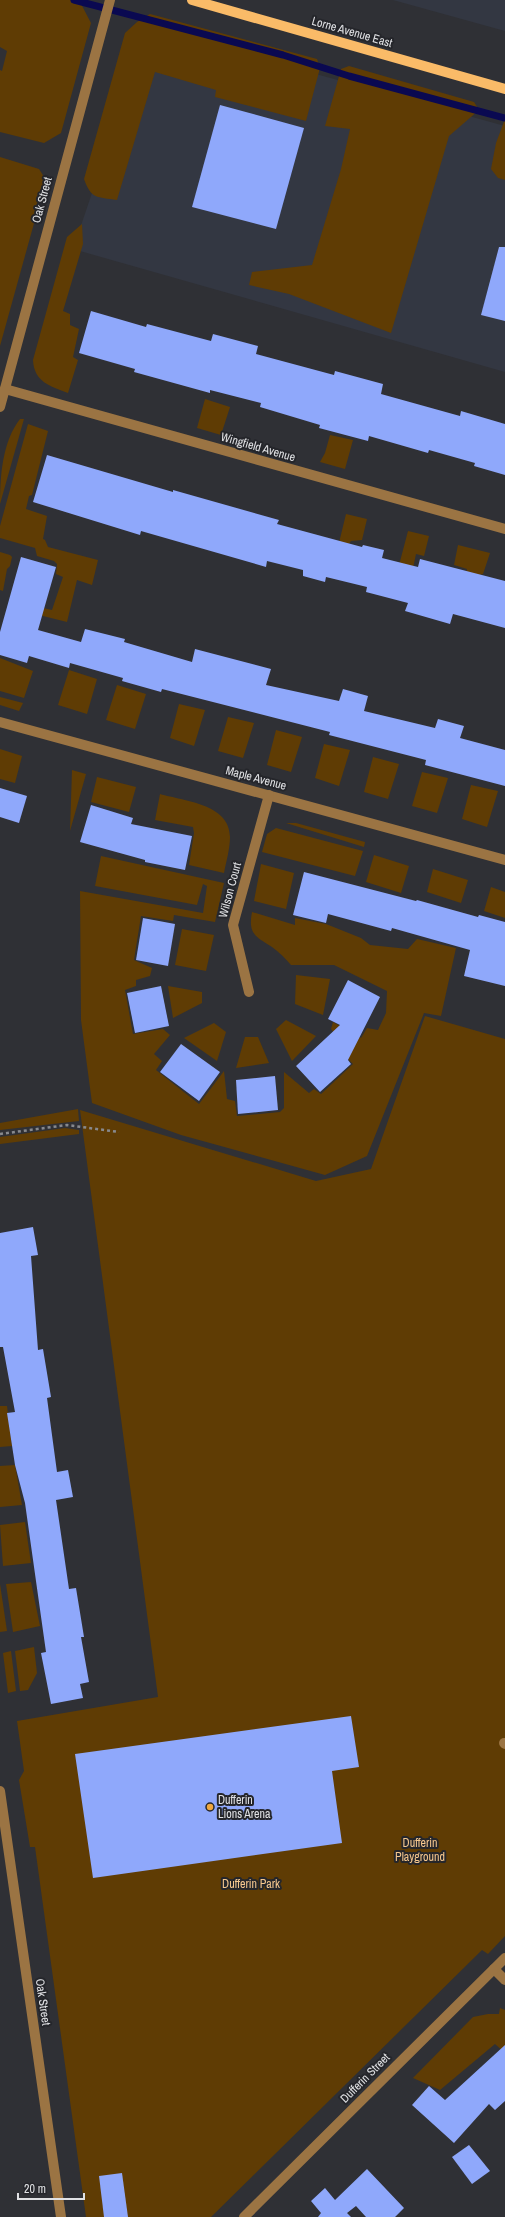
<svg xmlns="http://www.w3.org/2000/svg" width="505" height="2217" font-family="'Archivo Narrow',sans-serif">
  <rect width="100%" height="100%" fill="#2f3035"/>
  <g fill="#333742">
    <path d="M393 0H505V31Z"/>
    <path d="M148 28 505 126V372L73 249Z"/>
  </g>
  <g fill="#5f3c04">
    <path d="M0 0H79L91 23 61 133 44 143 0 132V70L2 71 7 51 0 47Z"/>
    <path d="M150 14 317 59 320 68 306 121 215 97 216 90 155 72 117 200C97 197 91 199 84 179L125 33 137 22Z"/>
    <path d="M349 66 474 102 479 110 449 136 391 333 289 294 249 285 252 272 312 265 341 169 350 129 325 126 341 69Z"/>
    <path d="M505 119V180L498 178 491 169 496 143Z"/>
    <path d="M0 157 39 169 46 180 0 346Z"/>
    <path d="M82 224 83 244 63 311 70 314V325L79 329 73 357 78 360 68 393C50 386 34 382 33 360L67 237Z"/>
    <path d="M205 399 230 407 221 435 197 428Z"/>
    <path d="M20 419H24L0 504C0 477 2 442 20 419Z"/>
    <path d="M28 424 48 431 32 495 29 496 26 509 47 516 43 539 45 540 48 547 98 560 92 585 77 580 67 622 19 610 21 603 52 610 63 577 56 574 57 564 54 561 37 556 35 548 0 538V526Z"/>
    <path d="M330 435 353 440 345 469 320 462 325 453Z"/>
    <path d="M346 514 367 519 362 540 351 541 341 555 337 551Z"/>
    <path d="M408 531 429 536 424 556 416 554 412 573 398 569Z"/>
    <path d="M458 545 490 553 483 574 472 577 462 588 467 569 454 565Z"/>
    <path d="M0 552 10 555 12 557 10 566 7 569 3 591 0 590Z"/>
    <path d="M0 658 33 671 24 698 0 691Z"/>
    <path d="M69 670 97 679 87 714 58 705Z"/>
    <path d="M117 685 146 694 135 729 106 720Z"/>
    <path d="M0 697 23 703 19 711 0 705Z"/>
    <path d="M179 704 205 710 194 746 170 738Z"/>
    <path d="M228 717 254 723 243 758 218 751Z"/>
    <path d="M276 730 302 737 291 772 267 765Z"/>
    <path d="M324 744 350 750 339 786 315 778Z"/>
    <path d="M0 749 22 756 15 783 0 779Z"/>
    <path d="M373 757 399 764 388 799 364 792Z"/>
    <path d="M72 770 86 774 70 831Z"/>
    <path d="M422 772 448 778 437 813 412 806Z"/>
    <path d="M97 777 136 787 129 812 91 802Z"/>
    <path d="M471 785 498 791 487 827 462 819Z"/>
    <path d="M160 794C184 801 230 804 230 837 230 849 226 862 224 873L189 865 194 833 193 827 155 820Z"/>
    <path d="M286 823H296L365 842 364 847Z"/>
    <path d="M276 828 363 851 355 876 262 852 267 834Z"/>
    <path d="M374 855 409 866 401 893 366 882Z"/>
    <path d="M101 856 224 883 215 922 174 915 173 921 141 916 134 960 152 968 150 976 136 980V986L125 990 133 1034 163 1029 170 1035 154 1054 162 1061 156 1070 199 1104 224 1071 227 1099 235 1101 237 1116 280 1112 284 1108V1072L309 1093 314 1089 321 1094 353 1064 342 1053 346 1048 331 1029 333 1022 361 1038 367 1028 378 1030 386 1013 387 991 334 965H291C285 958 279 952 272 947 255 936 248 934 252 912L295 925V918L326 924 361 938 370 945 408 949 417 939 456 948 441 1016 424 1013 367 1156 325 1175 181 1135 92 1103 81 1020 80 891 203 913 207 886 203 884 197 905 95 886Z"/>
    <path d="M261 864 294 873 286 909 254 901Z"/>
    <path d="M433 869 468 880 461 903 427 892Z"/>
    <path d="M491 887 505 892V918L484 911Z"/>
    <path d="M182 929 214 935 206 971 175 965Z"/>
    <path d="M296 975 330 979 323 1015 295 1004Z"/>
    <path d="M168 986 202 992V1003L173 1018Z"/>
    <path d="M425 1016 505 1039V1936L488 1954 482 1950 211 2217H86L35 1847H30L19 1780 24 1771 17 1721 158 1697 80 1110 316 1181 371 1169Z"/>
    <path d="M286 1020 316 1036 292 1061 276 1029Z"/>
    <path d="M214 1023 226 1032 217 1061 184 1038Z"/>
    <path d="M245 1037H258L269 1063 236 1068Z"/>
    <path d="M78 1109 79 1121 0 1130V1123Z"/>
    <path d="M65 1128 79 1130V1134L0 1144V1137Z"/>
    <path d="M0 1406H7L12 1446 0 1447Z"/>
    <path d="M15 1465 22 1505 0 1507V1466Z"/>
    <path d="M25 1522 31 1563 3 1566 0 1525Z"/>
    <path d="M31 1582 40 1626 13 1632 6 1584Z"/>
    <path d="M0 1584 7 1631 0 1632Z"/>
    <path d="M34 1647 37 1673 28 1690 20 1691 15 1651Z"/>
    <path d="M11 1651 16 1691 8 1693 3 1653Z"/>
    <path d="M500 2008 505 2010V2053L495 2044 440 2090 413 2078 473 2017 488 2014H499Z"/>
  </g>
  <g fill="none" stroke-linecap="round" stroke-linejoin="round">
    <path stroke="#0a0951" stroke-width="7" d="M74 0 283 55 349 76 505 118"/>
  </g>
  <g fill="#8fa8fb">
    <path d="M220 105 304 128 276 229 192 207Z"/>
    <path d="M499 247H505V321L481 315Z"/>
    <path d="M91 311 146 327 147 324 211 341 213 334 258 346 256 354 334 375 335 371 383 384 381 394 460 416 461 411 505 424V475L474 466 475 463 429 450 428 453 369 436 368 441 319 428 320 425 260 407 261 403 210 390V393L134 372 135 369 79 353Z"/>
    <path d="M47 455 173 492V490L279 520 277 524 362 547 363 545 384 550 382 558 418 567 420 559 505 581V628L453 614 450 624 405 611 408 603 366 592 367 587 326 577 325 582 303 576V570L267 561 266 567 141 531 140 535 33 502Z"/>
    <path d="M21 557 56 567 38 630 81 642 85 629 125 639 124 642 192 662 195 649 271 669 266 685 339 701 343 689 368 696 364 711 435 728 438 719 464 726 460 738 505 750V786L425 765 426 760 329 735 330 732 162 689 161 692 122 681 123 678 70 663 69 668 29 656 27 663 0 655V632Z"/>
    <path d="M0 788 27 796 19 823 0 817Z"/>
    <path d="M91 805 133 818 131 824 192 836 185 870 145 862V860L80 842Z"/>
    <path d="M304 872 416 901 417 900 478 917 479 915 505 922V986L464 976 470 950 392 928 391 931 328 914 326 923 293 915Z"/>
    <path d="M143 918 175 924 168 966 136 960Z"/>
    <path d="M348 980 380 997 348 1060 351 1064 320 1092 296 1066 340 1025 328 1019Z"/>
    <path d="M161 986 169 1026 135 1033 127 993Z"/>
    <path d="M181 1044 220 1072 199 1101 160 1072Z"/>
    <path d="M275 1076 278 1110 238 1114 236 1080Z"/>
    <path d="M33 1227 38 1255 31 1256 38 1350 43 1349 51 1397 47 1398 57 1472 68 1470 73 1497 56 1500 69 1589 76 1588 84 1637H81L89 1682 80 1684 83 1698 51 1704 41 1653 46 1652 25 1503 15 1465 7 1413 15 1412 3 1347H0V1233Z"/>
    <path d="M351 1716 359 1767 332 1771 342 1843 93 1878 75 1754Z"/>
    <path d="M505 2045V2101L495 2110 489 2104 454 2143 412 2105 429 2086 445 2100Z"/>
    <path d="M469 2145 490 2171 472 2184 452 2157Z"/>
    <path d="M367 2169 404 2208 395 2217H366L356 2206 347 2213 351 2217H318L321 2213 311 2201 325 2188 335 2200Z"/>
    <path d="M122 2173 128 2217H104L99 2176Z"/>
  </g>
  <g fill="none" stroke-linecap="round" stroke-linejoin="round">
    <path stroke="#88898d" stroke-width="2.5" stroke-dasharray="3 3" stroke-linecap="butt" d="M0 1134 67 1125 119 1132"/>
    <g stroke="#9b7443" stroke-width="10">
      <path d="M5 389 505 529"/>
      <path d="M0 407 110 0"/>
      <path d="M0 722 505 860"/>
      <path d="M249 992 233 925 269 795"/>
      <path d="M504 1743 505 1744"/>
      <path d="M0 1791 61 2217"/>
      <path d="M494 1969 505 1980"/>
      <path d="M244 2217 505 1958"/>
    </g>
    <path stroke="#fabb68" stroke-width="10" d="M192 0 505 89"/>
  </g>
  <circle fill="#f0a73e" stroke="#25262b" stroke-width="1.5" cx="210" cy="1807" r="4"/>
  <g text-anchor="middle" stroke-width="4" stroke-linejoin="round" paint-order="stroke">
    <g font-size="12" fill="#e0e1e4" stroke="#25262b">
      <text transform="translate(352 32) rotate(16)" y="4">Lorne Avenue East</text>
      <text transform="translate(42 200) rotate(-75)" y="4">Oak Street</text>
      <text transform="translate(258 447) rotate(16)" y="4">Wingfield Avenue</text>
      <text transform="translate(256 778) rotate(15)" y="4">Maple Avenue</text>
      <text transform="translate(230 890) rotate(-75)" y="4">Wilson Court</text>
      <text transform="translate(43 2002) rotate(82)" y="4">Oak Street</text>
      <text transform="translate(365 2078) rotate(-45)" y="4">Dufferin Street</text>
    </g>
    <g font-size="12" fill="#e0e1e4" stroke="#25262b" text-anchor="start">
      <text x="218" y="1804">Dufferin<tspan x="218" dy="14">Lions Arena</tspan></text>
    </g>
    <g font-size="12" fill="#f7c88e" stroke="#25262b">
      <text x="420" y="1847">Dufferin<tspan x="420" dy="14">Playground</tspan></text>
      <text x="251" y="1888">Dufferin Park</text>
    </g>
  </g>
  <path d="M18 2193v6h66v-6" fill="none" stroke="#e0e1e4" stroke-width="2"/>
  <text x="24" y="2193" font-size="12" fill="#e0e1e4" stroke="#25262b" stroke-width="3" paint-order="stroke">20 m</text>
</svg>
